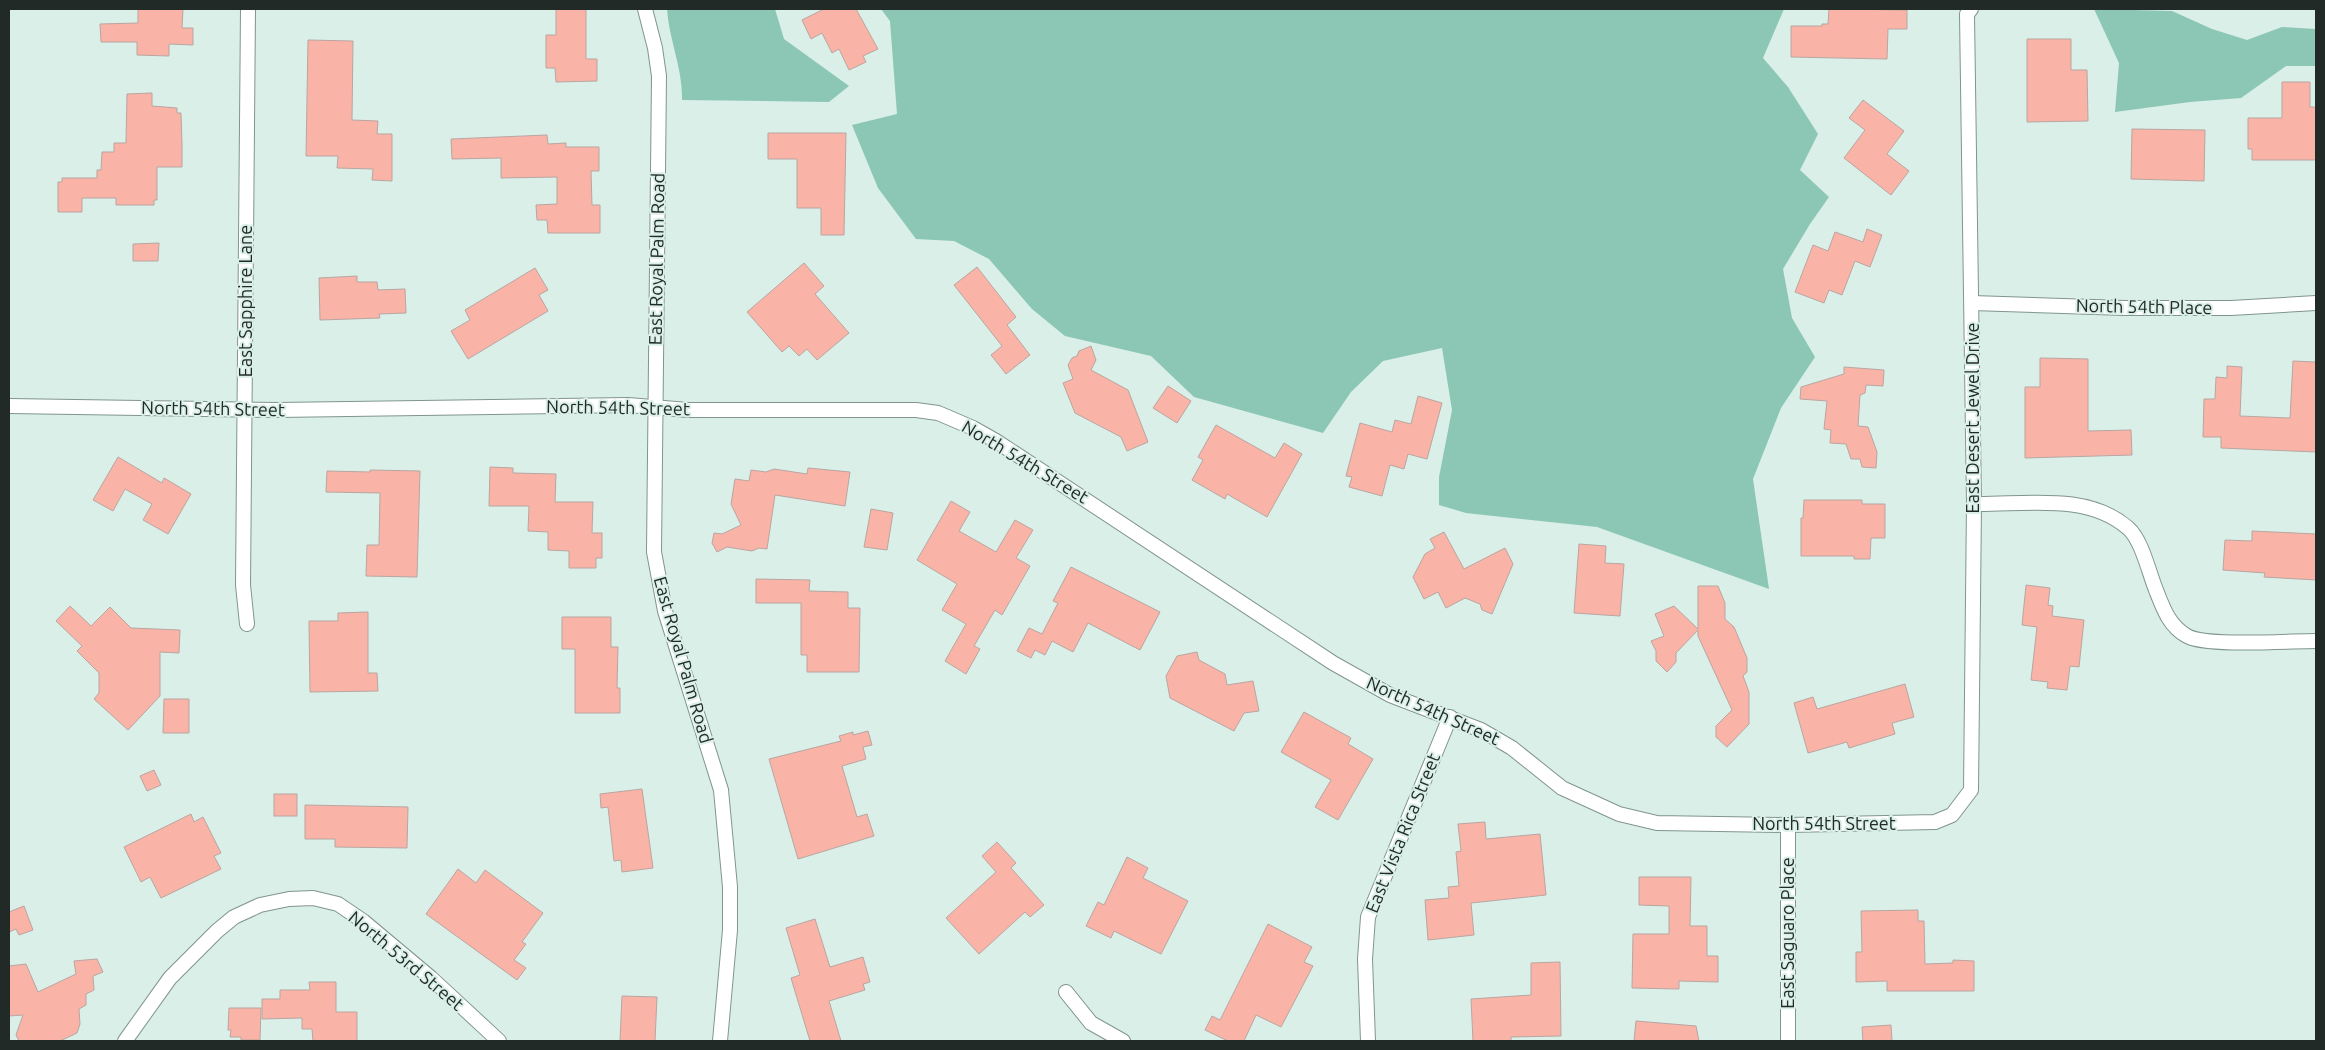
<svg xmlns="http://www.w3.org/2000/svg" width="2325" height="1050" font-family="Ubuntu,sans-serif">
  <rect width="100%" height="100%" fill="#d9efe8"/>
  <g fill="#8cc6b4">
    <path d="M667 9H775L784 39 849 86 829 102 682 100C683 69 669 40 667 9Z"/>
    <path d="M881 9H1784L1763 58 1788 87 1818 134 1800 170 1829 197 1810 224 1783 269 1792 318 1815 357 1781 408 1753 479 1769 589 1597 527 1466 513 1439 505V477L1452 410 1442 348 1383 361 1351 392 1323 433 1194 397 1151 356 1065 336 1032 309 989 259 954 241 916 239 878 188 852 125 897 114 890 21Z"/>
    <path d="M2094 9 2172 11 2212 29 2247 40 2282 27 2316 29V66H2286L2241 98 2190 102 2115 112 2119 63Z"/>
  </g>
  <g fill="#f9b4a7" stroke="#baa5a1">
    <path d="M138 9H183L182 28H193V45L169 44V56L137 55V42H101L100 24 138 23Z"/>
    <path d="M556 9H586V59H597V81L556 82 555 68H546V35H556Z"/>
    <path d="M824 9H856L878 49 863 56 866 62 849 70 839 49 832 53 822 33 811 39 802 20Z"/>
    <path d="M1829 9 1907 10V29H1888L1887 59 1791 57V26H1822V24H1828Z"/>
    <path d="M2027 39H2071V70H2087L2088 121 2027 122Z"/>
    <path d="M308 40 353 41 352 120 378 121 377 134H392V181L372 180 373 169 337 168 338 156H306Z"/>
    <path d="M2282 82H2310V107H2316V160H2252V149H2248V118H2282Z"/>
    <path d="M152 93V106L177 108V113H181L182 144V167H157V200H154V205H116V198H82V212H58V182H62V178H97V170H101L102 152H114V143H126L127 94Z"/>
    <path d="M1863 100 1904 131 1887 154 1909 171 1891 195 1844 158 1865 130 1849 118Z"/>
    <path d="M2132 129 2205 130 2204 181 2131 179Z"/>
    <path d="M768 133H846L844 235H821V208H797V159H768Z"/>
    <path d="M547 135 548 144 566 143V147H599V171H591L592 205H600V233H548L547 220H537L536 205 557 204V177L501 178V158L452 159 451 139Z"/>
    <path d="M1867 229 1882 235 1870 267 1855 261 1842 295 1829 290 1824 303 1795 292 1813 245 1828 251 1835 232 1863 242Z"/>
    <path d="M159 243 158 261H133V244Z"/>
    <path d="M804 263 824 286 815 294 849 333 817 360 807 349 799 356 789 346 782 352 747 312Z"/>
    <path d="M977 267 1016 317 1007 325 1030 355 1006 374 991 355 1002 346 954 285Z"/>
    <path d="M535 268 548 290 539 295 548 311 468 359 451 331 470 320 465 310Z"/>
    <path d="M357 276V282H377L378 290 405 289 406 313 379 314 380 318 320 320 319 278Z"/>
    <path d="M1091 346 1096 360 1091 370 1128 390 1148 442 1127 451 1121 437 1075 413 1063 383 1073 379 1068 365 1072 358 1077 356 1079 351Z"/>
    <path d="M2040 358 2088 359V431L2131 430 2132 455 2025 458V387H2040Z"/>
    <path d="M2293 361 2316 362V452L2221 448V437H2203L2204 399H2215L2216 377 2227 378V366L2242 367 2240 416 2290 418Z"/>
    <path d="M1844 367 1884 370 1883 386 1866 385 1865 393 1860 395 1858 426 1868 427 1877 452 1876 468 1862 467 1860 459H1851L1846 444 1830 443 1831 430 1824 429 1827 401 1800 399 1801 387 1844 374Z"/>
    <path d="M1168 386 1191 401 1177 423 1153 408Z"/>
    <path d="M1418 396 1442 403 1427 459 1408 454 1404 469 1390 465 1382 496 1349 487 1352 477 1346 476 1360 423 1392 432 1395 420 1411 424Z"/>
    <path d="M1216 425 1275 458 1284 443 1302 454 1267 517 1227 494 1225 499 1192 480 1203 460 1198 457Z"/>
    <path d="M118 457 162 483 164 478 191 494 168 534 143 520 152 504 125 489 113 511 93 500Z"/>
    <path d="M490 467 513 468V473L556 474 555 502H593L592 533H602V558H596V568H569V551L548 550V532L528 531 529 506H489Z"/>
    <path d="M808 468 850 472 845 506 775 495 767 549 759 548 752 551 727 547 717 552 712 543 714 533 722 534 741 525 731 504 735 479 749 481 751 470 766 472 774 469 807 474Z"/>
    <path d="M370 470 420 471 417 577 366 576 367 545H379L380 493 326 492 327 471 370 472Z"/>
    <path d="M1804 500H1862V504H1885V538H1871L1870 559H1854V556H1801V518H1803Z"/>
    <path d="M951 501 970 512 959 531 996 552 1015 520 1033 530 1016 558 1030 566 1002 615 995 610 974 646 980 649 966 674 945 661 966 624 942 610 957 584 917 560Z"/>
    <path d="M871 509 893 513 887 550 864 547Z"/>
    <path d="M2252 531 2316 534V580L2264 577 2265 573 2223 570 2225 540 2252 541Z"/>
    <path d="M1444 532 1464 569 1505 548 1513 564 1492 614 1482 610 1480 604 1465 598 1446 608 1438 592 1424 599 1413 577 1425 554 1435 548 1430 539Z"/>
    <path d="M1579 544 1606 546 1605 563 1624 564 1620 616 1574 613Z"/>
    <path d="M1071 567 1160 612 1140 650 1088 623 1073 652 1052 641 1045 655 1035 650 1031 658 1017 651 1029 628 1042 634 1058 603 1053 601Z"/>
    <path d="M756 579 810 580 809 591 848 592V608H860L859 672H807V655H801V603H756Z"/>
    <path d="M2026 585 2050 588 2048 605 2053 606 2052 616 2084 620 2079 667 2070 666 2067 690 2047 688 2048 682 2031 680 2037 627 2022 625Z"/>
    <path d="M1698 586H1718L1725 603V619L1734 627 1747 658V672L1743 676 1749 692V724L1727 747 1716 737V726L1732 710 1698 636V630L1676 653V662L1667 672 1656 661V651L1651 641 1664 636 1655 614 1674 606 1698 629Z"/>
    <path d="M70 606 91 626 110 607 131 628 180 630 179 653 160 652V696L128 730 94 699 99 693V673L77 651 82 646 56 621Z"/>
    <path d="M368 612V673H377L378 691 310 692 309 621H338V613Z"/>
    <path d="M562 617H611V647H618L617 688H620V713H575V649H562Z"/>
    <path d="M1197 652 1199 660 1225 674 1227 685 1253 681 1259 711 1244 713 1234 731 1170 698 1166 676 1177 656Z"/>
    <path d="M1905 684 1914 717 1892 723 1895 734 1849 748 1847 742 1808 753 1794 703 1813 697 1817 709Z"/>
    <path d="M164 699H189V733H163Z"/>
    <path d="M1304 712 1351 738 1348 744 1373 759 1338 820 1315 807 1331 780 1281 752Z"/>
    <path d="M868 731 872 745 863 747 866 759 842 766 857 817 867 814 874 836 798 859 769 759 841 741 839 736 853 732V735Z"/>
    <path d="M154 770 161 785 147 791 140 776Z"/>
    <path d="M642 789 653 868 622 872 621 860 614 861 608 807 601 808 600 794Z"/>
    <rect x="274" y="794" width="23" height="22"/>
    <path d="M305 805 408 807 407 848 335 847V839H305Z"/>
    <path d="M191 814 194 822 203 817 221 853 214 856 221 869 161 898 150 877 141 882 124 847Z"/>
    <path d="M1485 822 1486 839 1540 834 1546 895 1471 903 1474 935 1428 940 1425 900 1449 898 1448 887 1459 886 1456 852 1461 851 1458 824Z"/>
    <path d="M997 842 1016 863 1011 868 1044 905 1030 917 1025 912 979 954 946 918 996 872 982 856Z"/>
    <path d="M1127 857 1148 868 1143 878 1188 901 1161 954 1114 931 1111 938 1086 926 1098 902 1104 905Z"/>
    <path d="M458 869 476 883 485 870 543 913 522 942 526 944 514 960 526 968 517 980 426 914Z"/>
    <path d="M1639 877H1691L1690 926H1707V956H1718V982L1679 981V989L1632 988 1633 934H1669V906L1639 905Z"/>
    <path d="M24 906 33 930 19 935 16 929 9 932V912Z"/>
    <path d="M1918 910V921H1924L1925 964 1953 963V960L1974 961V991H1887V981L1856 982V952H1862L1861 911Z"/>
    <path d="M815 919 830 967 863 957 870 982 863 984 865 990 829 1001 841 1041H810L791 978 800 975 786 928Z"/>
    <path d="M1268 924 1312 947 1304 962 1313 966 1281 1027 1256 1015 1244 1041H1228L1205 1030 1212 1016 1220 1020Z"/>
    <path d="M97 959 103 972 93 976 94 990 86 994V1005L79 1009 80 1024 77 1033 60 1041H19L16 1035 23 1015 9 1016V966L26 964 38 992 76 974 74 961Z"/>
    <path d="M1560 962 1561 1036 1511 1037V1041H1473L1471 999 1531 995V963Z"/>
    <path d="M309 982H336V1012H357V1041H313L312 1029H302V1018L262 1019V999H280V990H310Z"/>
    <path d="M622 996 657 997 655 1041H620Z"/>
    <path d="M229 1008H261L260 1040H241V1037H230L231 1030H228Z"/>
    <path d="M1636 1021 1696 1026 1699 1041H1634Z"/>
    <path d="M1891 1025 1892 1041H1863L1862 1027Z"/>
  </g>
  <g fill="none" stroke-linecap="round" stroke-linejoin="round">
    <defs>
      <g id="minor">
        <path d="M645 9 655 48 659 76 654 552 665 611 721 790 730 887V930L720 1041"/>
        <path d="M1972 303 2125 308H2231L2316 303"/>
        <path d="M9 406 277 410 628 405 688 410H916L938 413 973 428 996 441 1333 663 1390 695 1481 730 1512 748 1562 788 1619 814 1657 823 1788 825 1935 822 1952 815 1971 790 1974 504 1967 14 1971 9"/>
        <path d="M1974 504C2024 505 2087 492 2128 528 2142 540 2149 573 2156 590 2163 608 2169 626 2187 636 2206 647 2290 641 2316 641"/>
        <path d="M247 624 243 585 248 9"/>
        <path d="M1066 992 1091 1023 1123 1041"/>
        <path d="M125 1041 170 978 217 931 234 917 260 905 289 899 313 898 338 904 363 921 431 978 499 1041"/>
        <path d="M1368 1041 1365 959 1368 917 1450 717"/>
        <path d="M1788 1041V825"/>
      </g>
    </defs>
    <use href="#minor" stroke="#80958e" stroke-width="16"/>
    <use href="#minor" stroke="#fff" stroke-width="14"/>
  </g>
  <g text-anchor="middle" stroke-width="4" stroke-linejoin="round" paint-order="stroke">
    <g font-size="18" fill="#222a27" stroke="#d9efe8">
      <text transform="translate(657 259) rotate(-89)" y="6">East Royal Palm Road</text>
      <text transform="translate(246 301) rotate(-90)" y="6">East Sapphire Lane</text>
      <text transform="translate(2144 307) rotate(1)" y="6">North 54th Place</text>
      <text transform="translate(618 408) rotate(1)" y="6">North 54th Street</text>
      <text transform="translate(213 409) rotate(1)" y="6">North 54th Street</text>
      <text transform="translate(1973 418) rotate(-90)" y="6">East Desert Jewel Drive</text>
      <text transform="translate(1025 462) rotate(31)" y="6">North 54th Street</text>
      <text transform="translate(683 660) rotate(74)" y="6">East Royal Palm Road</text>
      <text transform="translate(1433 711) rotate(24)" y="6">North 54th Street</text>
      <text x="1824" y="830">North 54th Street</text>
      <text transform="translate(1403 833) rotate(-68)" y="6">East Vista Rica Street</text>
      <text transform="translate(1788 933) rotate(-90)" y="6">East Saguaro Place</text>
      <text transform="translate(406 961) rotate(40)" y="6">North 53rd Street</text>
    </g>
  </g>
  <rect width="2325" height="1050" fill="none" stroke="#222a27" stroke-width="20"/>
</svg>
